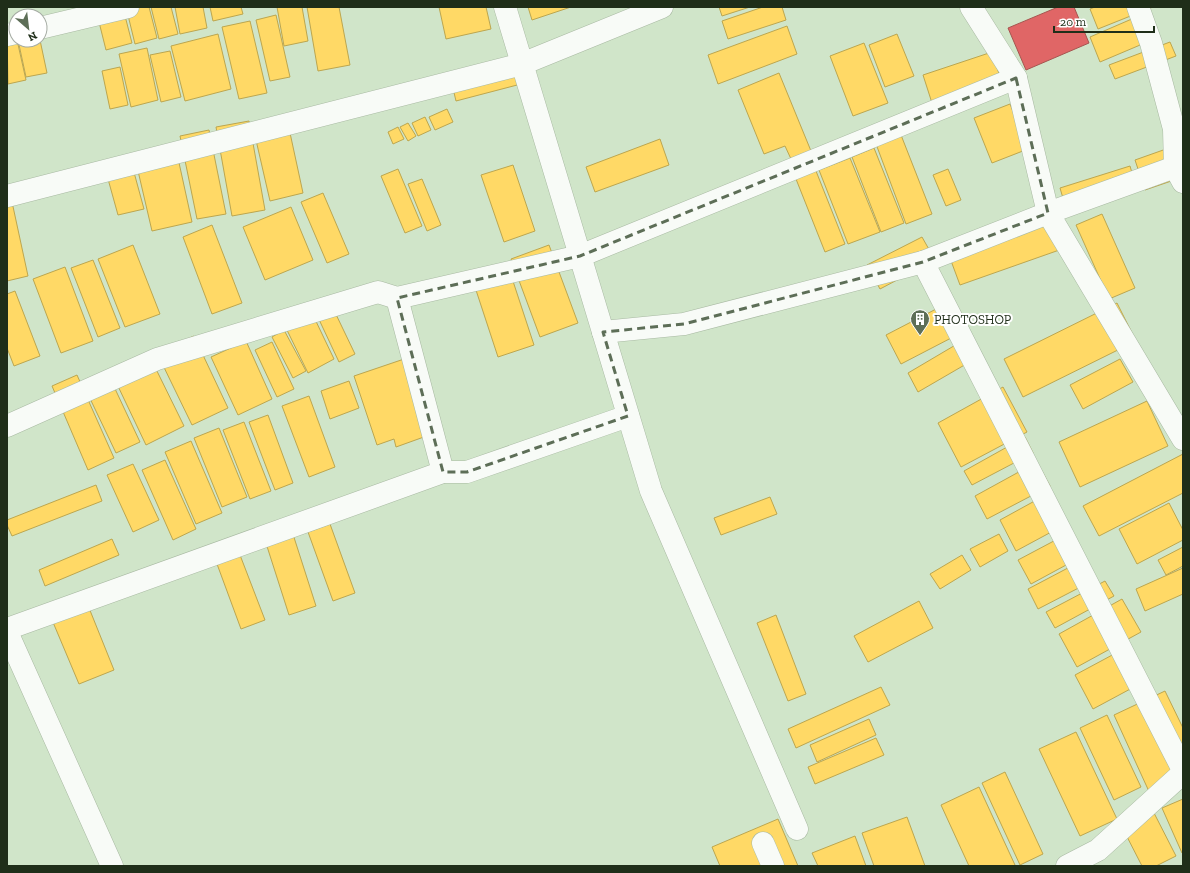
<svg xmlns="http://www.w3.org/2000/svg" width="1190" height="873" font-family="'Zilla Slab',serif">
  <rect width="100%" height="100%" fill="#d0e5c9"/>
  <g fill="#ffd966" stroke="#bca64f">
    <path d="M126 7H149L157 38 135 44Z"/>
    <path d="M151 7H171L178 34 159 39Z"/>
    <path d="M175 7H203L207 28 180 34Z"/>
    <path d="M210 7H241L243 14 213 21Z"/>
    <path d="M277 7H302L308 41 284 46Z"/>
    <path d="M307 7H339L350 65 318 71Z"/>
    <path d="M439 7H486L491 29 446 39Z"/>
    <path d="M528 7H571L532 20Z"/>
    <path d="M719 7H750L722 16Z"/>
    <path d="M763 7H782L786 20 728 39 722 21Z"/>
    <path d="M1095 7H1153L1098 29 1090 9Z"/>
    <path d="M124 12 132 43 106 50 98 18Z"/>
    <path d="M1148 12 1159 37 1100 62 1090 37Z"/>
    <path d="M276 15 290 77 270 81 256 20Z"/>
    <path d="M250 21 267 93 239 99 222 27Z"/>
    <path d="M787 26 797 54 718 84 708 55Z"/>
    <path d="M7 33 17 40 26 80 8 84Z"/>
    <path d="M218 34 231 89 185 101 171 46Z"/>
    <path d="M897 34 914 76 885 87 869 45Z"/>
    <path d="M18 40H40L47 73 26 77Z"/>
    <path d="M1170 42 1176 56 1115 79 1109 65Z"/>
    <path d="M864 43 888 103 853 116 830 56Z"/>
    <path d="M147 48 158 100 131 107 119 54Z"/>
    <path d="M170 51 181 97 161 102 150 55Z"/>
    <path d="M992 52 1001 80 932 103 923 75Z"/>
    <path d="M516 63 521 84 456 101 451 80Z"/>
    <path d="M120 67 128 105 110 109 102 71Z"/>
    <path d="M779 73 811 151 791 159 785 146 764 154 738 90Z"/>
    <path d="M1010 104 1028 149 992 163 974 118Z"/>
    <path d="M447 109 453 122 435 130 429 117Z"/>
    <path d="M425 117 431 130 418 136 412 123Z"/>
    <path d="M287 119 303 193 270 201 253 127Z"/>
    <path d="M249 121 265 210 232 216 216 127Z"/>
    <path d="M408 123 416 136 408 141 400 127Z"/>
    <path d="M398 127 404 139 393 144 388 132Z"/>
    <path d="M209 130 226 214 197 219 180 136Z"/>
    <path d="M901 135 932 214 906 224 876 144Z"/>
    <path d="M660 139 669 165 595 192 586 167Z"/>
    <path d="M1183 143V177L1145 190 1135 160Z"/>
    <path d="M874 148 904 223 881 232 852 157Z"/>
    <path d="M176 149 192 222 152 231 135 158Z"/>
    <path d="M129 154 144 209 118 215 103 161Z"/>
    <path d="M850 158 880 232 848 244 819 170Z"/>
    <path d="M513 165 535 231 504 242 481 175Z"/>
    <path d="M814 166 845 244 825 252 794 174Z"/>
    <path d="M1130 166 1137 190 1067 212 1060 188Z"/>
    <path d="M398 169 422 226 405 233 381 176Z"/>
    <path d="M948 169 961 200 946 206 933 175Z"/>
    <path d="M422 179 441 225 427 231 408 184Z"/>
    <path d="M7 188H9L28 276 7 281Z"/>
    <path d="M323 193 349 254 327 263 301 202Z"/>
    <path d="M291 207 313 260 265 280 243 227Z"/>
    <path d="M1052 212 1065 248 960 285 947 250Z"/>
    <path d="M1102 214 1135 288 1109 299 1076 225Z"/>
    <path d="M212 225 242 303 212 314 183 237Z"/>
    <path d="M922 237 935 260 880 289 867 265Z"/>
    <path d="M133 245 160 314 125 327 98 259Z"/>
    <path d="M549 245 578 323 540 337 511 259Z"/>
    <path d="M93 260 120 328 98 337 71 268Z"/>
    <path d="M508 266 534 345 498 357 472 278Z"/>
    <path d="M65 267 93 341 61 353 33 279Z"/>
    <path d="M15 291 40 356 14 366 7 348V294Z"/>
    <path d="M1117 303 1136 341 1023 397 1004 359Z"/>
    <path d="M331 304 355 354 339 362 315 311Z"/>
    <path d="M940 307 955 336 901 364 886 335Z"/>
    <path d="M312 313 334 359 308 373 285 326Z"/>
    <path d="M284 330 306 371 293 378 272 337Z"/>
    <path d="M194 336 228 408 192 425 157 353Z"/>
    <path d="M969 337 980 356 918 392 908 373Z"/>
    <path d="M246 341 272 399 238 415 211 357Z"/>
    <path d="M272 342 294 389 277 397 255 350Z"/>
    <path d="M410 357 435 433 396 447 394 439 377 445 354 376Z"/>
    <path d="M1120 359 1133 382 1083 409 1070 385Z"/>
    <path d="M153 363 184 426 146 445 116 382Z"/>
    <path d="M77 375 114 458 88 470 52 386Z"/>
    <path d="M109 376 140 442 116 453 85 388Z"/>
    <path d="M349 381 359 408 330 419 321 391Z"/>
    <path d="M1003 387 1027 432 961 467 938 423Z"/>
    <path d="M309 396 335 467 309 477 282 406Z"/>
    <path d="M1147 401 1168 446 1080 487 1059 442Z"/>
    <path d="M268 415 293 483 275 490 249 422Z"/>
    <path d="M244 422 271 491 250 499 223 430Z"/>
    <path d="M219 428 247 497 222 507 194 438Z"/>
    <path d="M1025 437 1033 453 972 485 964 471Z"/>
    <path d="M191 441 222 513 196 524 165 452Z"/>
    <path d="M1183 454V493L1099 536 1083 506Z"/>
    <path d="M165 460 196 529 173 540 142 470Z"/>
    <path d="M1037 462 1050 486 987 519 975 496Z"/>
    <path d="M133 464 159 520 133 532 107 475Z"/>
    <path d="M96 485 102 501 12 536 7 525V520Z"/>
    <path d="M1051 492 1068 523 1016 551 1000 520Z"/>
    <path d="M770 497 777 514 721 535 714 518Z"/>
    <path d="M1169 503 1183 530V540L1137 564 1119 529Z"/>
    <path d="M330 524 355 593 333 601 308 532Z"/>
    <path d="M291 528 316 606 289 615 264 537Z"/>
    <path d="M999 534 1008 551 980 567 970 549Z"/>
    <path d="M1067 534 1079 558 1031 584 1018 560Z"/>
    <path d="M112 539 119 555 45 586 39 570Z"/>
    <path d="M1183 547V566L1166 575 1158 560Z"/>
    <path d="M240 555 265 620 241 629 217 564Z"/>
    <path d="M962 555 971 570 940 589 930 574Z"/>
    <path d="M1083 560 1094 580 1038 609 1028 589Z"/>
    <path d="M1183 568V594L1145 611 1136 589Z"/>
    <path d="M1105 581 1114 596 1055 628 1046 612Z"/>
    <path d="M83 593 114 670 79 684 47 608Z"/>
    <path d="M1122 599 1141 632 1077 667 1059 634Z"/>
    <path d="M919 601 933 628 868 662 854 636Z"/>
    <path d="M776 615 806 694 788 701 757 623Z"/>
    <path d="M1129 646 1147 680 1093 709 1075 675Z"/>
    <path d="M881 687 890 705 796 748 788 729Z"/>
    <path d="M1165 691 1183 728V783L1152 798 1114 715Z"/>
    <path d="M1107 715 1141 787 1114 800 1080 728Z"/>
    <path d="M869 719 876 735 817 762 810 745Z"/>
    <path d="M1076 732 1117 819 1080 836 1039 749Z"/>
    <path d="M876 738 884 755 815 784 808 767Z"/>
    <path d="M1005 772 1043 854 1020 865 982 783Z"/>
    <path d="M979 787 1015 865 1013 866H969L941 805Z"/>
    <path d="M1183 799V853H1182L1162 808Z"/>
    <path d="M1153 811 1176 856 1156 866H1142L1122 827Z"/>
    <path d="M907 817 925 866H874L862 833Z"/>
    <path d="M778 819 798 866H720L712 847Z"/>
    <path d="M855 836 866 866H818L812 853Z"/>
  </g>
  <path fill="#e06666" stroke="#a6554f" d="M1058 7H1074L1089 43 1026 70 1008 28Z"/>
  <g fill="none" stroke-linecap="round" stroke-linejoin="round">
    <defs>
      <g id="street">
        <path d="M505 7 651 491 797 829"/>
        <path d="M971 7 1016 78 1048 213 1183 439"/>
        <path d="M1138 7 1151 43 1174 129 1175 167 1183 182"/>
        <path d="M40 28 128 7"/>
        <path d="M7 35 16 33"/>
        <path d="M7 196 522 64 662 7"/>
        <path d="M923 262 1183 770"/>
        <path d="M397 298 443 472"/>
        <path d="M603 332 684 324 923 262 1048 213 1175 167"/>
        <path d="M7 426 157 359 378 292 397 298 580 256 1016 78"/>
        <path d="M7 629 443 472H467L628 416"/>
        <path d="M7 632 112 866"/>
        <path d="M763 843 773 866"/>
        <path d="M1067 866 1098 850 1183 773"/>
      </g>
    </defs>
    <use href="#street" stroke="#a8b9a2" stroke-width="23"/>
    <use href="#street" stroke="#f8fbf7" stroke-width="22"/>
  </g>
  <path fill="none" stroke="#5d6e57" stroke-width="3" stroke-dasharray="8 5" stroke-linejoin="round" d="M1016 78 1048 213 923 262 684 324 603 332 628 416 467 472H443L397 298 580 256Z"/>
  <defs>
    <symbol id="building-pin" viewBox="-11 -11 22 30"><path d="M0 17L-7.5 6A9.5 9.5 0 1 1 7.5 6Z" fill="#5d6e57" stroke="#fff"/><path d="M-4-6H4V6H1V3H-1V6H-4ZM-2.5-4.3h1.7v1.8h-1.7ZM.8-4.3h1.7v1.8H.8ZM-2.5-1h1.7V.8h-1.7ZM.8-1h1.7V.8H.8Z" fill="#fff"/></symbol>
  </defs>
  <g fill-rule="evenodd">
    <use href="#building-pin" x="909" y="308" width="22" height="30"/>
  </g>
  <g text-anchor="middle" stroke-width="4" stroke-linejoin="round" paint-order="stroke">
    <g font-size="13" fill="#1f2e19" stroke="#fff" text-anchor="start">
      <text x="934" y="324">PHOTOSHOP</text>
    </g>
  </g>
  <rect width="1190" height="873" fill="none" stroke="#1f2e19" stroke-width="16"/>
  <g transform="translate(28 28) rotate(152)"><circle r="19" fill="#ffffff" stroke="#a5aba3"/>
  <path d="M0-3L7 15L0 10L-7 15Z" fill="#5d6e57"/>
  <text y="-6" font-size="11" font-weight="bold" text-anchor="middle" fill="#1f2e19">N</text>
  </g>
  <path d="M1054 26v6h100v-6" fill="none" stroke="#1f2e19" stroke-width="2"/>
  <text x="1060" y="26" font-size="12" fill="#1f2e19" stroke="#ffffff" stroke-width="3" paint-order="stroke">20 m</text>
</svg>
